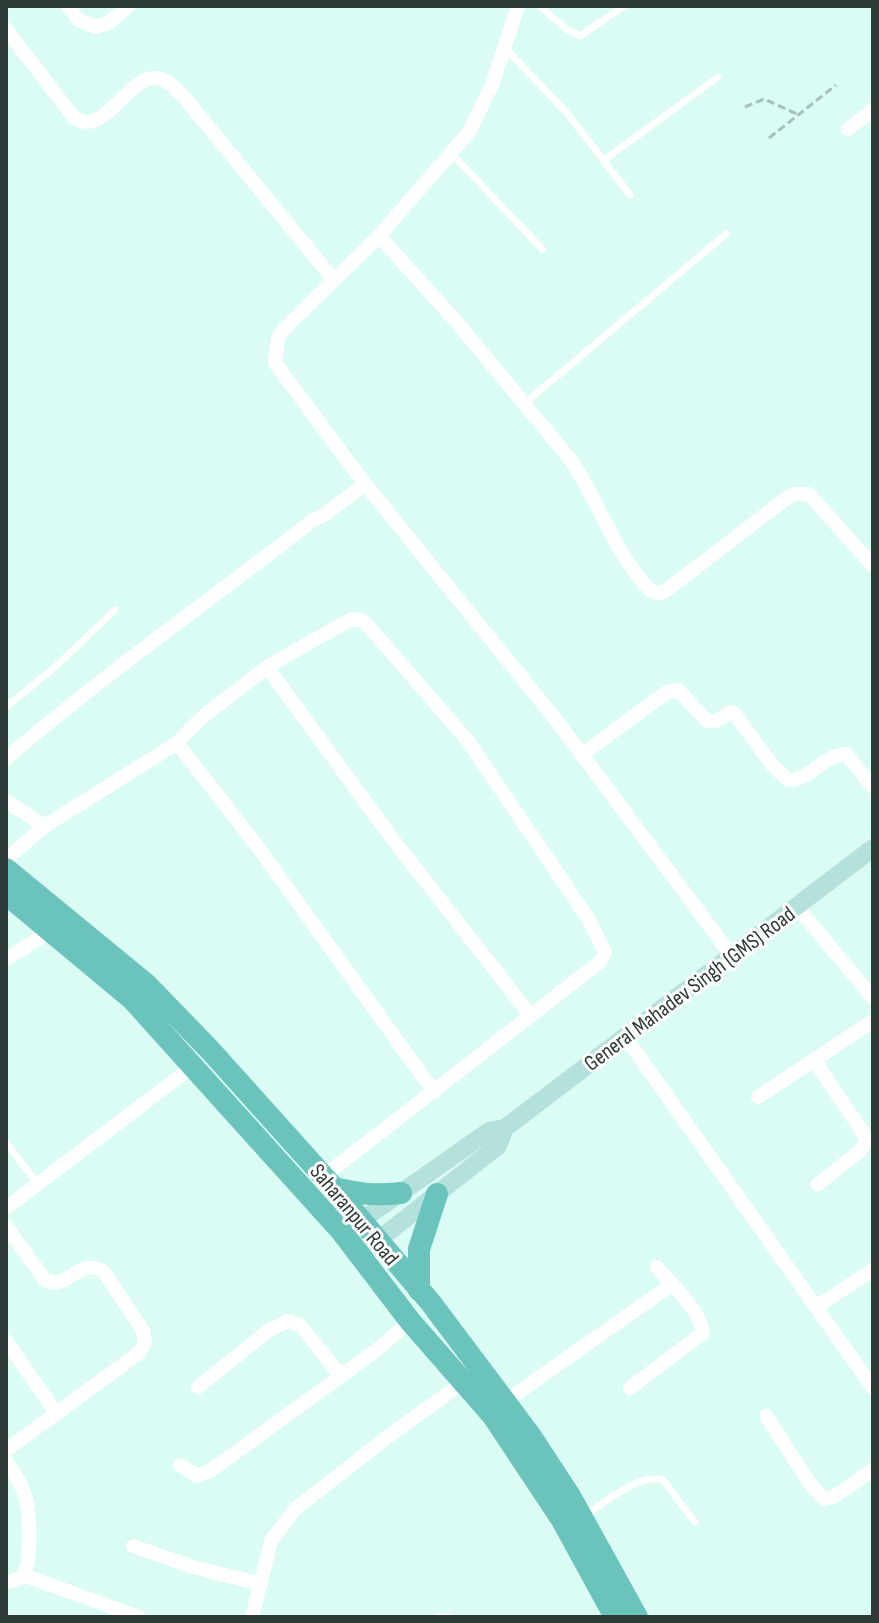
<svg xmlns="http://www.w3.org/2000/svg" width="879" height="1623" font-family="'Sofia Sans Condensed',sans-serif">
  <rect width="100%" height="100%" fill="#dbfbf5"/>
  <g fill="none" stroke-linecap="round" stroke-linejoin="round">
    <g stroke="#a6c0bb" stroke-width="3" stroke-dasharray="8 4" stroke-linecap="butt">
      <path d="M745 107 764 99 797 114"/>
      <path d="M769 138 836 85"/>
    </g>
    <g stroke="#fff" stroke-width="7">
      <path d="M540 6 566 29 580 36 624 6"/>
      <path d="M506 49 567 113 630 195"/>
      <path d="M451 153 542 249"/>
      <path d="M604 160 718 77"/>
      <path d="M525 403 726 234"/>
      <path d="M6 707 55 667 115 610"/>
      <path d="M6 1143 38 1184"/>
      <path d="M583 1517C603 1504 640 1472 663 1480L695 1522"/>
      <path d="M437 1617H448"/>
    </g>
    <g stroke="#fff" stroke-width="14">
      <path d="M68 6 78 20 96 27 108 23 129 6"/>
      <path d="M518 6 492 85 469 132 379 236 284 329 278 339 275 363 365 484 560 725 731 955"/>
      <path d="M6 29 74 118C78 119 83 122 87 122 111 122 133 74 158 78 169 80 177 91 184 97L333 279"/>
      <path d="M848 129 873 110"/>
      <path d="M379 236 454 319 570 459C599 501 614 553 650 590L657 593 664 592 783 501 794 494H809L873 566"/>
      <path d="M267 667 391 837 531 1016"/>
      <path d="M177 743 260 850 434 1092"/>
      <path d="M581 755 667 692 678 690 707 721H717L730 712 734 713 773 766 788 780C810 781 824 754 846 754L873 787"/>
      <path d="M6 759C104 674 211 600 313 520L324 515 365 484"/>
      <path d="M6 801 45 826"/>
      <path d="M6 859 45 826 177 743 200 719 267 667 351 619 363 621 371 629 468 741 589 920 605 952 601 961 324 1176"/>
      <path d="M797 907 873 998"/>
      <path d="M6 959 51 931"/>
      <path d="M624 1035 873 1388"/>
      <path d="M814 1060 864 1134 866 1141 860 1151 818 1184"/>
      <path d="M758 1097 873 1021"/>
      <path d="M6 1208 192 1067"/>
      <path d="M6 1226 45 1280C69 1292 76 1256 104 1272L143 1331 145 1342 139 1353 6 1450"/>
      <path d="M816 1307 873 1270"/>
      <path d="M6 1341 57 1414"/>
      <path d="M198 1387 268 1331 287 1321 300 1325 340 1375"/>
      <path d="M630 1388 703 1333C700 1309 671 1285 657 1267"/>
      <path d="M506 1401 671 1285"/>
      <path d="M766 1416 811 1485 824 1499 835 1496 873 1470"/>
      <path d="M6 1461C14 1473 23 1485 26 1500 30 1514 32 1563 23 1575 19 1580 12 1581 6 1582"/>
      <path d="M180 1465 197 1476 210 1471 378 1349 410 1321"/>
      <path d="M133 1546 193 1567 261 1584"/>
      <path d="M23 1575 139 1617"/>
      <path d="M252 1617 271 1541 295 1509 390 1435 465 1381"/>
    </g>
    <g stroke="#b5e1dd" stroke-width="18">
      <path d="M352 1227 489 1131 505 1128 873 848"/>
      <path d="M359 1255 498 1146 505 1128"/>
    </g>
    <g stroke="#6bc4bc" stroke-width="22">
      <path d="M6 869 146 984 210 1050 334 1188 431 1303 530 1435 570 1496 637 1617"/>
      <path d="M6 894 132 999 342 1232 410 1321 493 1416 562 1520 615 1617"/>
      <path d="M334 1188C358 1194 377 1196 401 1193"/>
      <path d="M419 1290V1249L437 1194"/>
    </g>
  </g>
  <g text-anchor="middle" stroke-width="6" stroke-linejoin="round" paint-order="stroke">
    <g font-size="22" fill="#2c3936" stroke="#fff">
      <text transform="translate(689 988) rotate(-37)" y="8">General Mahadev Singh (GMS) Road</text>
      <text transform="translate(355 1214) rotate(50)" y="8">Saharanpur Road</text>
    </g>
  </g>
  <rect width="879" height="1623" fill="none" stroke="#2c3936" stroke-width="16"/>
</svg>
